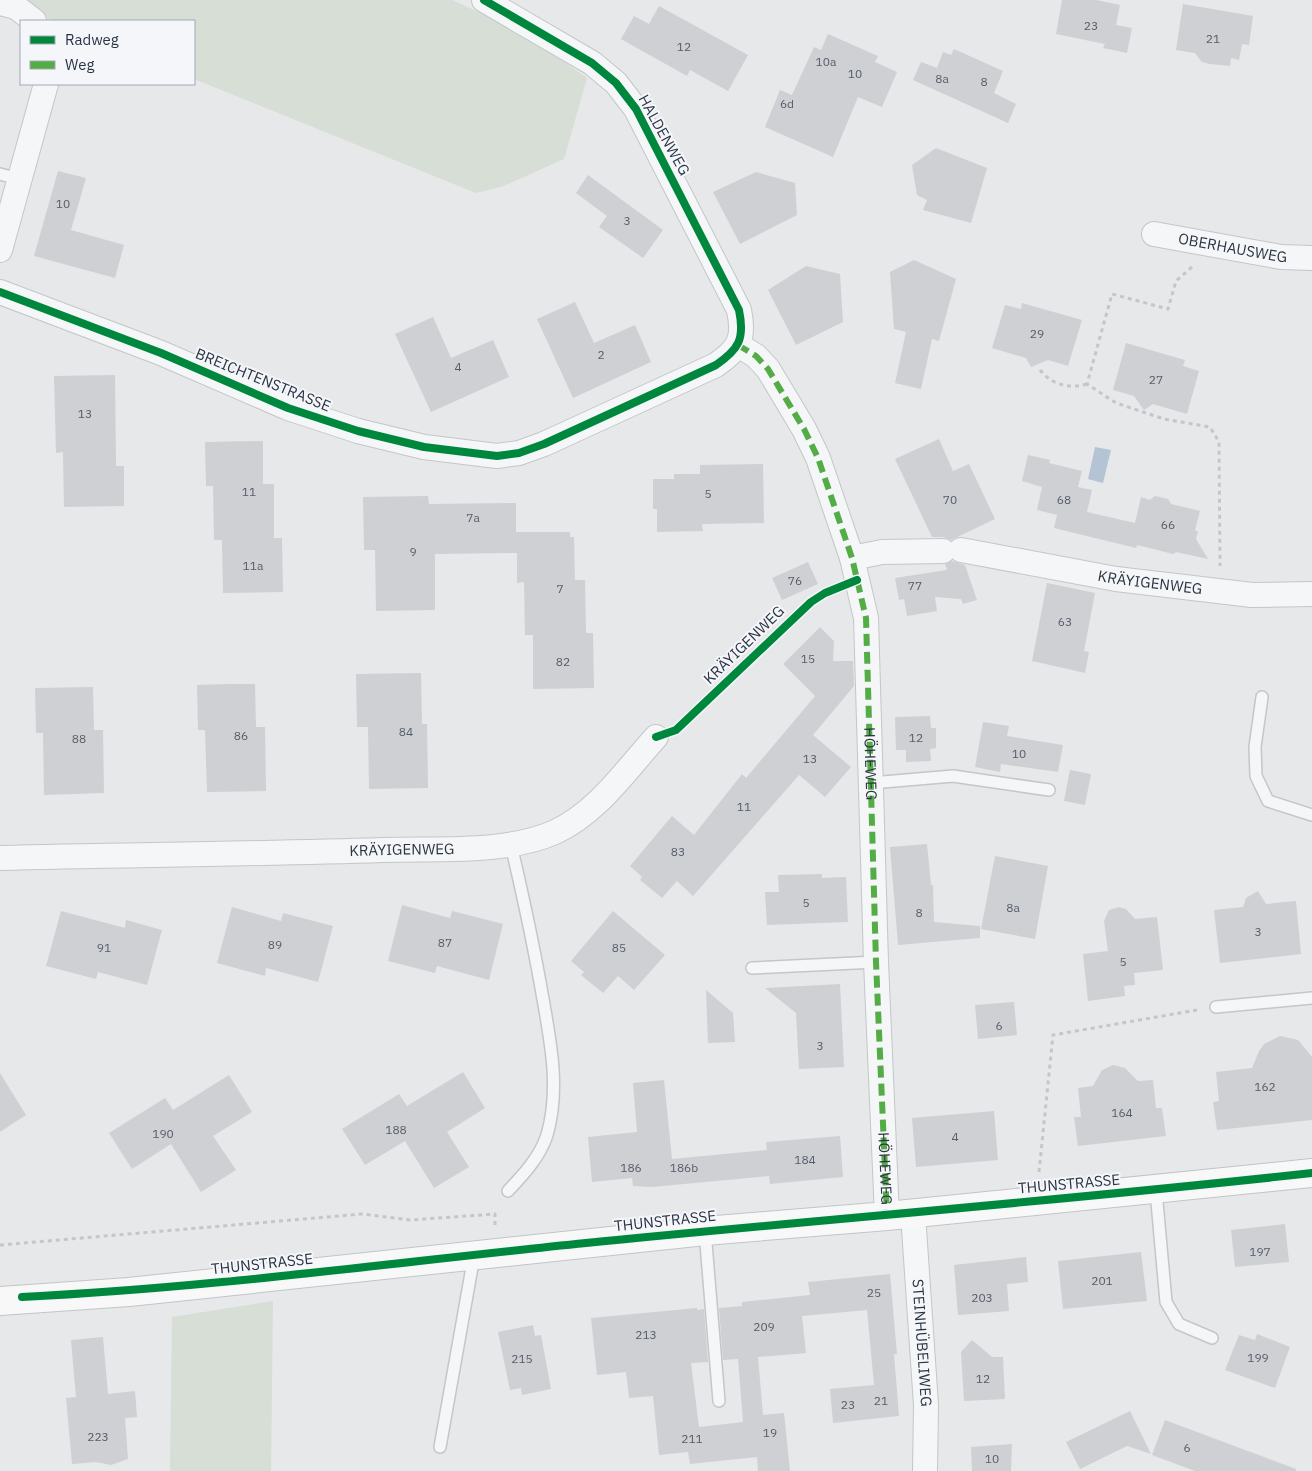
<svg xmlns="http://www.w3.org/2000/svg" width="1312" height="1471" font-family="'IBM Plex Sans',sans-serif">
  <rect width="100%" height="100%" fill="#e6e8ea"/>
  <g fill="#d6ded6">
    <path d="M0 0H452L518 30 587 78 564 159 501 187 476 193 194 79V21H54Z"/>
    <path d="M273 1301 271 1471H170L172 1317Z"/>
  </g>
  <path fill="#b4c4d5" d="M1095 447 1111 450 1103 483 1088 479Z"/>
  <g fill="#ced0d3">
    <path d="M1062 0H1096L1120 5 1116 25 1132 28 1127 53 1103 48 1105 44 1056 34Z"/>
    <path d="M1183 4 1253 16 1249 45 1242 44 1239 60 1231 58 1230 66 1210 64 1202 62 1195 53 1176 50Z"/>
    <path d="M659 6 748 55 728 91 690 70 687 76 621 39 634 16 649 24Z"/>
    <path d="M828 34 878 56 875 62 897 72 882 107 858 97 833 157 765 127 780 90 792 95 814 47 821 50Z"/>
    <path d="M954 49 1003 71 994 93 1016 104 1008 123 913 80 921 62 937 68 943 52 951 55Z"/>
    <path d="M936 148 987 168 971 223 923 210 927 200 917 195 912 165Z"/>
    <path d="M58 171 86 178 71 230 124 245 115 278 34 256Z"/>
    <path d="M756 172 795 183 797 215 740 244 713 192Z"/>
    <path d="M588 175 663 230 643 258 599 227 607 216 576 193Z"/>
    <path d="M914 260 956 279 939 341 932 339 921 389 895 383 906 332 894 329 890 272Z"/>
    <path d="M806 266 840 274 843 322 796 345 768 290Z"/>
    <path d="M575 302 594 343 635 325 651 362 573 398 537 319Z"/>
    <path d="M1022 303 1082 320 1068 366 1048 360 1031 367 1026 358 992 348 1005 305 1021 309Z"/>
    <path d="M433 317 451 358 493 340 509 377 431 412 395 334Z"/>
    <path d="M1126 343 1185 360 1183 366 1199 371 1187 414 1153 404 1144 410 1134 396 1113 390Z"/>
    <path d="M115 375 116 466H124V506L64 507 63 452 56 453 54 376Z"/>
    <path d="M939 439 953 471 969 464 995 519 951 540 943 537H932L895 459Z"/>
    <path d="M263 441V484H274V538H282L283 592 223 593 222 540H214L213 486H206L205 442Z"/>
    <path d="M1028 455 1050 460 1049 463 1082 471 1078 487 1092 490 1087 512 1135 523 1141 497 1150 500 1155 496 1168 499 1171 504 1200 511 1195 530 1198 532 1196 539 1208 559 1176 552 1173 554 1137 545 1136 548 1054 528 1057 515 1037 510 1042 487 1022 481Z"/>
    <path d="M763 464 764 523 702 524 703 531 657 532V509H653V479H674V474H700V465Z"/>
    <path d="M428 496 429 504 516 503V532H570V537H574L575 580H585L586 633H593L594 688 533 689V635H525L524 582 517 583V553L435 554V610L376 611 375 550H364L363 497Z"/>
    <path d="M952 561 965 565 977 600 963 604 961 599 935 597 937 611 907 616 904 599 899 600 895 578 947 570 945 564Z"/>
    <path d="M808 562 818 584 782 600 772 578Z"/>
    <path d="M1047 583 1095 593 1084 651 1089 652 1085 673 1032 661Z"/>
    <path d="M820 627 834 641 833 661H853L854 686 813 735 851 767 825 797 799 775 693 896 677 881 662 898 640 880 642 877 630 866 672 816 694 835 742 774 746 778 815 696 783 664Z"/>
    <path d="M421 673 422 724H427L428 788 369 789 368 727H357L356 674Z"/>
    <path d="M229 684H255L256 727H265L266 791 207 792 205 730H198L197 685Z"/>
    <path d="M93 687 94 730H103L104 793 44 795 43 733H36L35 688Z"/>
    <path d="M930 716 931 728H936V748L930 749 931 761 906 762V750H896L895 717Z"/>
    <path d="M983 722 1009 726 1007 736 1063 745 1058 772 1001 764 1000 772 975 767Z"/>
    <path d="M1070 770 1091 774 1085 805 1064 801Z"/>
    <path d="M927 844 931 885H933L934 922 980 926V938L898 945 890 847Z"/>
    <path d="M995 856 1048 866 1035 939 981 929Z"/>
    <path d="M822 874V878L846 877 848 922 767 925 765 892H779L778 875Z"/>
    <path d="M1258 891 1266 904 1296 901 1301 954 1220 963 1214 910 1243 907 1246 898Z"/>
    <path d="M402 905 450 918 452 911 503 924 489 980 437 966 435 973 388 961Z"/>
    <path d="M232 907 281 921 283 913 333 926 318 982 266 968 265 976 217 963Z"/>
    <path d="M1119 907 1126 909 1135 919 1157 917 1163 970 1134 973 1135 985 1124 986 1125 996 1088 1001 1083 954 1108 951 1104 921 1109 910Z"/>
    <path d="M61 911 125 928 126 920 162 930 147 985 98 972 96 979 46 966Z"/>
    <path d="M613 911 665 955 634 990 618 976 603 993 581 975 584 972 571 961Z"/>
    <path d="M840 984 844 1067 799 1069 796 1013 765 988Z"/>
    <path d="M706 990 733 1013 735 1042 708 1043Z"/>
    <path d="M1014 1002 1017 1035 978 1039 975 1005Z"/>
    <path d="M1280 1036 1298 1040 1312 1057V1120L1217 1130 1213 1102 1219 1101 1216 1072 1252 1068 1259 1051 1264 1044Z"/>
    <path d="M1113 1065 1125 1068 1138 1081 1153 1080 1156 1108H1162L1166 1136 1078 1146 1074 1117H1081L1078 1088 1093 1086 1102 1070Z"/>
    <path d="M463 1072 485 1108 447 1132 469 1167 434 1188 405 1141 365 1165 342 1129 399 1094 407 1106Z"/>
    <path d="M0 1073 26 1115 0 1132Z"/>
    <path d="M229 1075 252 1112 213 1136 236 1170 201 1192 171 1144 132 1169 109 1133 165 1098 173 1110Z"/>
    <path d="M664 1080 672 1159 767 1150 766 1142 840 1136 843 1177 770 1184 769 1176 652 1187 633 1186 632 1178 592 1182 588 1137 637 1132 633 1083Z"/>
    <path d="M994 1111 998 1160 916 1167 912 1118Z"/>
    <path d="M1285 1224 1289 1262 1235 1267 1231 1230Z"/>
    <path d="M1141 1252 1147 1301 1063 1309 1058 1261Z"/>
    <path d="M1026 1257 1028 1282 1007 1284 1009 1311 958 1315 954 1265Z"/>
    <path d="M890 1274 897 1354H894L899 1416 833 1423 830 1389 874 1385 867 1310 802 1316 806 1353 758 1357 763 1415 784 1413 790 1471H758L757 1457 690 1464 688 1452 659 1455 653 1396 629 1398 626 1372 597 1375 591 1318 697 1308V1310L704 1309 708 1362 691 1363 699 1427 743 1422 738 1359 723 1360 719 1308 742 1306V1302L810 1295 808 1282Z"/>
    <path d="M533 1325 535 1336 541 1335 551 1389 522 1395 521 1388 510 1390 498 1332Z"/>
    <path d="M1257 1334 1290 1347 1275 1388 1225 1370 1239 1335 1255 1340Z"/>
    <path d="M103 1337 108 1394 135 1391 137 1417 125 1418 128 1459 111 1465 96 1462 72 1464 66 1398 76 1397 71 1340Z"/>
    <path d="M972 1340 992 1357H1003L1005 1399 964 1401 961 1352Z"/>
    <path d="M1130 1411 1151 1454 1127 1446 1080 1469 1066 1442Z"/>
    <path d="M1165 1420 1296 1469V1471H1195L1152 1455Z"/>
    <path d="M1012 1444 1011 1471H972L971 1447Z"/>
  </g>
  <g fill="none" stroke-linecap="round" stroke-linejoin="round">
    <defs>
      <g id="lane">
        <path d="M0 174 19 179"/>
        <path d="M1262 697 1255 747 1256 776 1268 801 1312 815"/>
        <path d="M871 783 953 776 1049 790"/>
        <path d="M752 968 876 962"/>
        <path d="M1216 1007 1312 998"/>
        <path d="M508 1191C523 1175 540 1157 547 1135 560 1090 551 1044 543 999 534 947 523 896 511 845"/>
        <path d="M1156 1191 1166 1302 1179 1324 1212 1338"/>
        <path d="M705 1231 719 1401"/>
        <path d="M440 1447 474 1256"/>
      </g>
      <g id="street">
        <path d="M0 3 16 7 34 21"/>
        <path id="s1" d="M1154 234 1281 257 1312 258"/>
        <path d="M0 250 46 84"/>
        <path d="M0 292 161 353 288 408 358 431 424 447 497 456 519 453 544 444 716 365C739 349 745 339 739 310L636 109 616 83 592 63 484 0"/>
        <path id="s2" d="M738 345 756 356 768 369 804 429 818 458 852 558 866 618 876 962 887 1216"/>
        <path id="s3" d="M961 550 1116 579 1252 595 1312 594"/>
        <path d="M852 558 882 552 943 551"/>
        <path id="s4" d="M0 858C128 855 255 854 383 850 436 848 506 854 555 832 597 813 626 770 656 737"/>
        <path id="s5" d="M913 1214 926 1405 925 1471"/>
      </g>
      <path id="primary" d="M0 1301 129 1292 705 1231 887 1216 1312 1173"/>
    </defs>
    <use href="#lane" stroke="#c4c6c8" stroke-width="14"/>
    <use href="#street" stroke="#c4c6c8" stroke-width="26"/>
    <use href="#primary" stroke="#c2c5c8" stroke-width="30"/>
    <g stroke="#c5c6ca" stroke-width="3" stroke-dasharray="4 4" stroke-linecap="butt">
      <path d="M1192 267 1176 281 1168 309 1112 294 1087 384 1116 403 1164 419 1210 427 1219 442 1220 566"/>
      <path d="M1040 370C1052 385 1069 389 1087 384"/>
      <path d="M1039 1172 1053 1035 1197 1010"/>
      <path d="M0 1245 362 1214 410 1220 495 1214V1227"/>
    </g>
    <use href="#lane" stroke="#f5f6f7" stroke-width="11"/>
    <use href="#street" stroke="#f5f6f7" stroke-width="24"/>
    <use href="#primary" stroke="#f8f8f8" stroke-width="28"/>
    <path stroke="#54ac47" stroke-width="6" stroke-dasharray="12 6" stroke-linecap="butt" d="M738 345 756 356 768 369 804 429 818 458 852 558 866 618 876 962 887 1216"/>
    <defs>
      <g id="cycleway">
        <path d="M0 292 161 353 288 408 358 431 424 447 497 456 519 453 544 444 716 365C739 349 745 339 739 310L636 109 616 83 592 63 484 0"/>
        <path d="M656 737 676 730 811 602 825 593 857 580"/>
        <path d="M22 1297C210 1288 398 1262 586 1243 828 1219 1070 1200 1312 1173"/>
      </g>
    </defs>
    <use href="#cycleway" stroke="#f4f6f9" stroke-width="11"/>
    <use href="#cycleway" stroke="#00873e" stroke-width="8"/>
  </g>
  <g text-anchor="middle" stroke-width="4" stroke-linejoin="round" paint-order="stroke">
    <g font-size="12" fill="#545c69">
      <text x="1091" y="30">23</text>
      <text x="1213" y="43">21</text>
      <text x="684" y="51">12</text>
      <text x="826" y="66">10a</text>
      <text x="855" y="78">10</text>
      <text x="942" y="83">8a</text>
      <text x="984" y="86">8</text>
      <text x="787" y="108">6d</text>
      <text x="63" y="208">10</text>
      <text x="627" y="225">3</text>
      <text x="1037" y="338">29</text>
      <text x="601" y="359">2</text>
      <text x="458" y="371">4</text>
      <text x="1156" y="384">27</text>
      <text x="85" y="418">13</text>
      <text x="249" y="496">11</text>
      <text x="708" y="498">5</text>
      <text x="950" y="504">70</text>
      <text x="1064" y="504">68</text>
      <text x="473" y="522">7a</text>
      <text x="1168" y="529">66</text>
      <text x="413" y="556">9</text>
      <text x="253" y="570">11a</text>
      <text x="795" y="585">76</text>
      <text x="915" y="590">77</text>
      <text x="560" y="593">7</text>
      <text x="1065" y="626">63</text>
      <text x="808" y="663">15</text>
      <text x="563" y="666">82</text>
      <text x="406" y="736">84</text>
      <text x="241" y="740">86</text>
      <text x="916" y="742">12</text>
      <text x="79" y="743">88</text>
      <text x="1019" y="758">10</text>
      <text x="810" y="763">13</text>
      <text x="744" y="811">11</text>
      <text x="678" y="856">83</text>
      <text x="806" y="907">5</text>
      <text x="1013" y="912">8a</text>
      <text x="919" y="917">8</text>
      <text x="1258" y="936">3</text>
      <text x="445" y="947">87</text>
      <text x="275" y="949">89</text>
      <text x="104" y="952">91</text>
      <text x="619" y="952">85</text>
      <text x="1123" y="966">5</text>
      <text x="999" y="1030">6</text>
      <text x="820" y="1050">3</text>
      <text x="1265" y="1091">162</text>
      <text x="1122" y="1117">164</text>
      <text x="396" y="1134">188</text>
      <text x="163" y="1138">190</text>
      <text x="955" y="1141">4</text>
      <text x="805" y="1164">184</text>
      <text x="631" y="1172">186</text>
      <text x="684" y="1172">186b</text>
      <text x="1260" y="1256">197</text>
      <text x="1102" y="1285">201</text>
      <text x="874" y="1297">25</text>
      <text x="982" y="1302">203</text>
      <text x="764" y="1331">209</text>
      <text x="646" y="1339">213</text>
      <text x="1258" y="1362">199</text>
      <text x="522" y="1363">215</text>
      <text x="983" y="1383">12</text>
      <text x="881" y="1405">21</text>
      <text x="848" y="1409">23</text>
      <text x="770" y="1437">19</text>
      <text x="98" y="1441">223</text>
      <text x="692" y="1443">211</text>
      <text x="1187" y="1452">6</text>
      <text x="992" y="1463">10</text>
    </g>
    <g font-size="15" fill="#2b3445" stroke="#f4f6f9">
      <text transform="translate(664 135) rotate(61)" y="5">HALDENWEG</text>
      <text dy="5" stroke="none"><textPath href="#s1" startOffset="80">OBERHAUSWEG</textPath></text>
      <text transform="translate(263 380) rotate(22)" y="5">BREICHTENSTRASSE</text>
      <text dy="5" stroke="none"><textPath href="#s3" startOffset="192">KRÄYIGENWEG</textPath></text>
      <text transform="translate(744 645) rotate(-44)" y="5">KRÄYIGENWEG</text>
      <text dy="5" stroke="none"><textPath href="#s2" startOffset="454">HÖHEWEG</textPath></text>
      <text dy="5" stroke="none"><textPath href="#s4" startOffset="402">KRÄYIGENWEG</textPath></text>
      <text dy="5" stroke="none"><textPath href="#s2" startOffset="859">HÖHEWEG</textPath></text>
      <text transform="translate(1069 1184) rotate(-5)" y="5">THUNSTRASSE</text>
      <text transform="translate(665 1221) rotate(-6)" y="5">THUNSTRASSE</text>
      <text transform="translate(262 1264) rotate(-6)" y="5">THUNSTRASSE</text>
      <text dy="5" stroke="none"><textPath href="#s5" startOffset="129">STEINHÜBELIWEG</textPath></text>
    </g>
  </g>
  <rect x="20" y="20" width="175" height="65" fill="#f4f6f9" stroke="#a4a8b1"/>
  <rect x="30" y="36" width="25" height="8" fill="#00873e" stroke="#a4a8b1"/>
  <text x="65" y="45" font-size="15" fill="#2b3445">Radweg</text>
  <rect x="30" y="61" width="25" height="8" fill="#54ac47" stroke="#a4a8b1"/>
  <text x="65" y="70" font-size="15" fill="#2b3445">Weg</text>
</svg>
